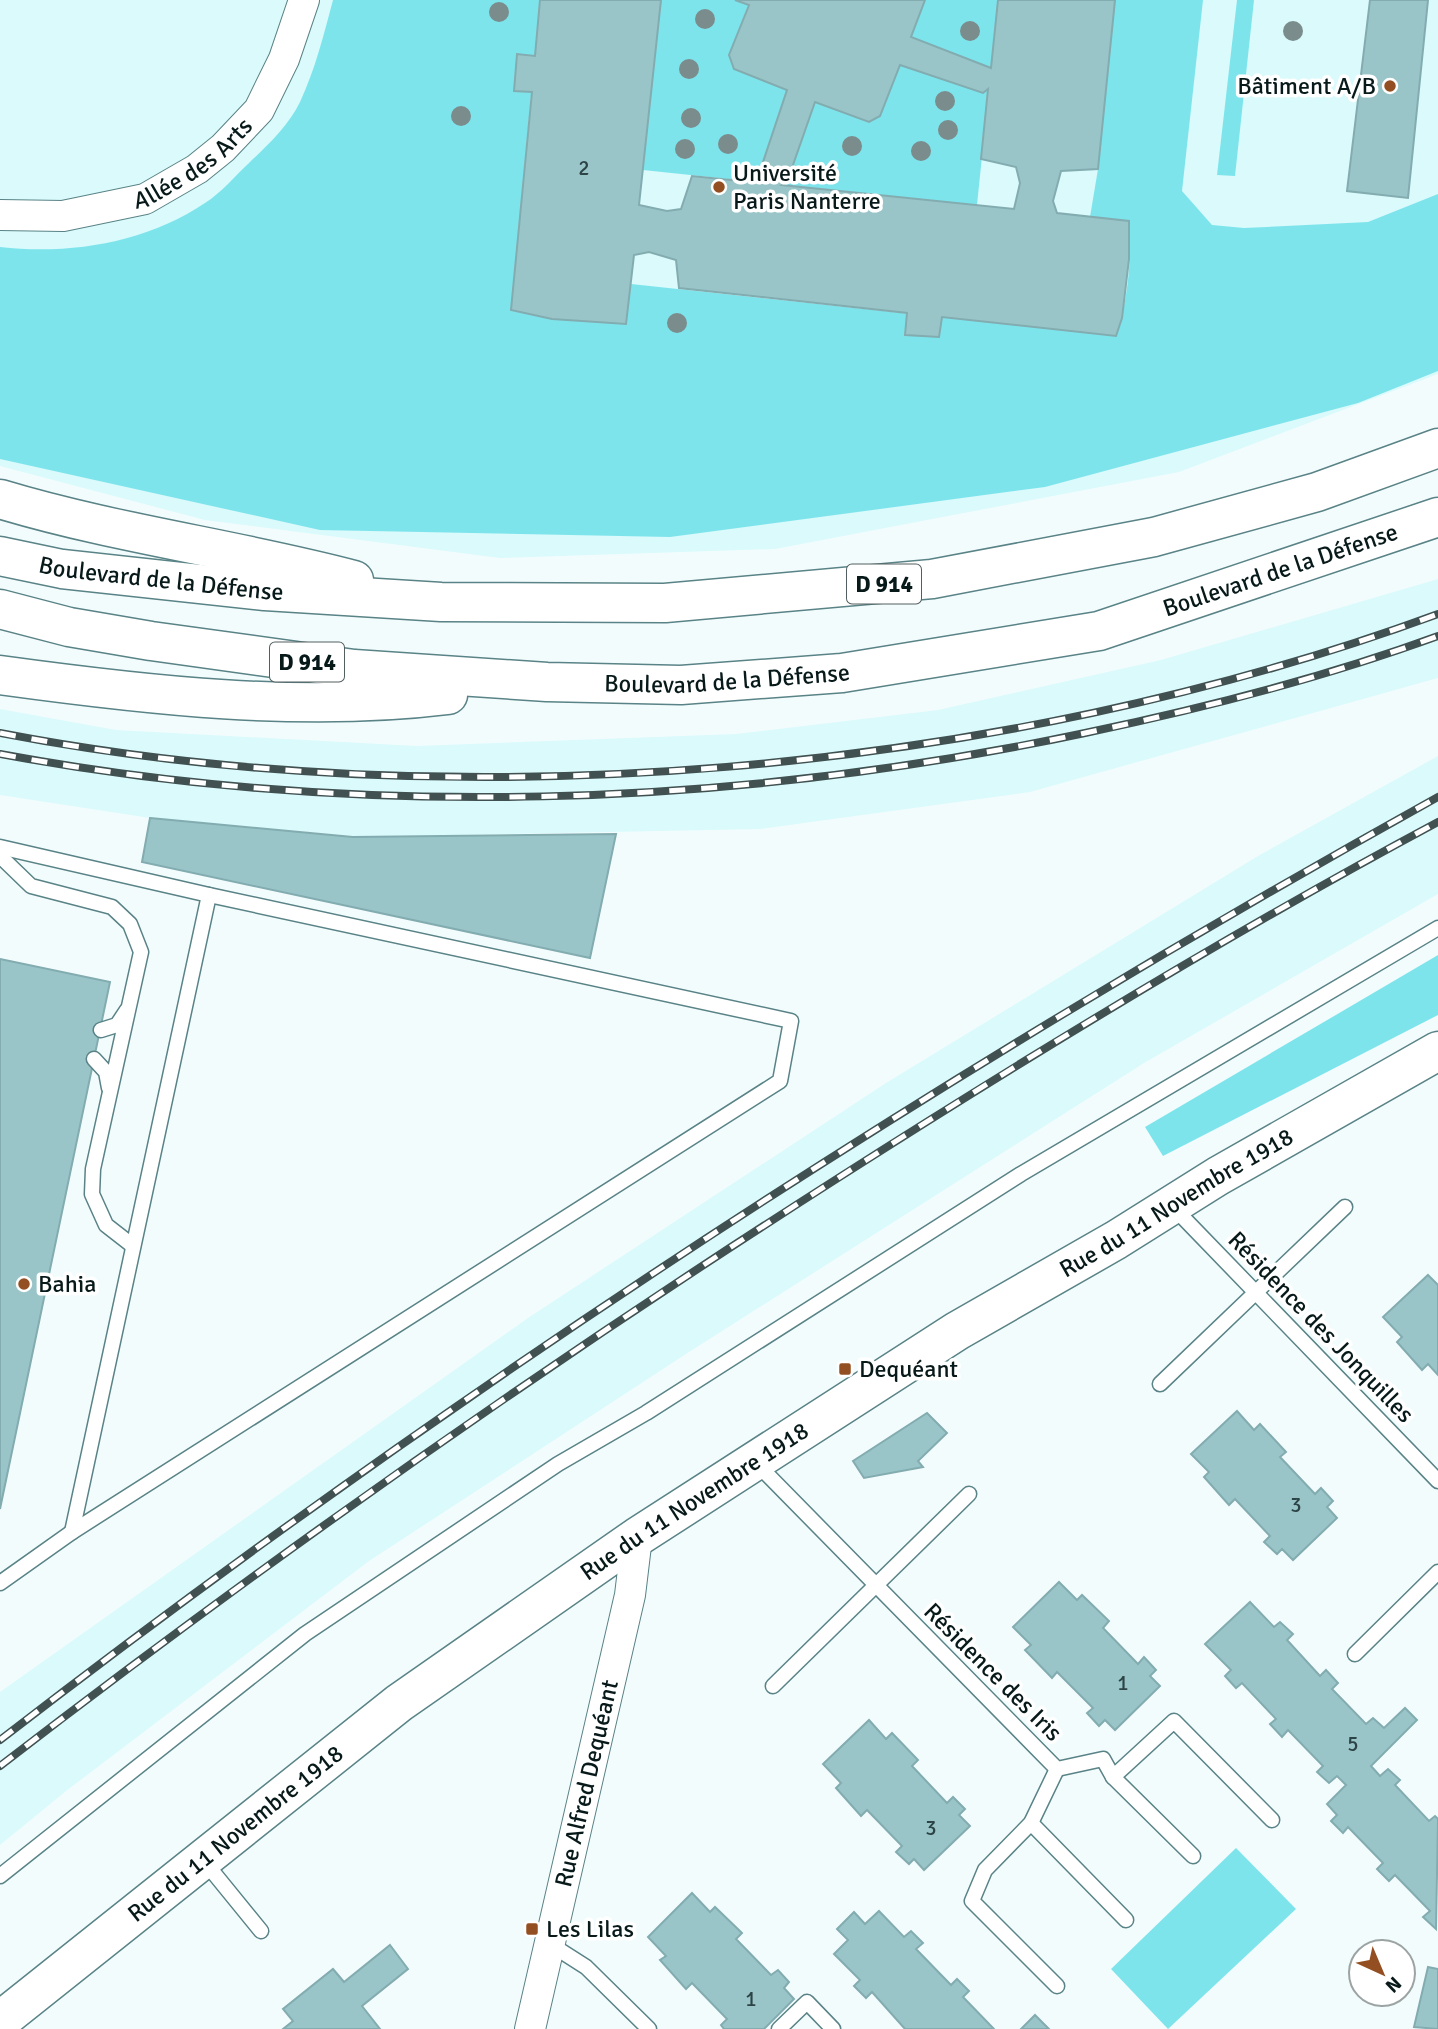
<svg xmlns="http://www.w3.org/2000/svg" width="1438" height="2029" font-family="Signika,sans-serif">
  <rect width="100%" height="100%" fill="#f3fcfd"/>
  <g fill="#dafafc">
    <path d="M0 0H1438V374L1179 472 775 549 500 558 205 520 0 466Z"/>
    <path d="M1438 579V678L1030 792 760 829 366 837 150 818 0 795V709L116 730 417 746 736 734 938 710 1161 660Z"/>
    <path d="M1438 756V894L1144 1063 689 1352 369 1561 66 1791 0 1845V1692L528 1318 886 1083 1258 856Z"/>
  </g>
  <g fill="#7ee4ec">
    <path d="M333 0H540L511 310 552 319 626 324 631 284 1116 336C1128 300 1132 259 1129 221L1090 217 1098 169 1115 0H1203L1182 191 1212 225 1244 228 1368 222 1438 194V371L1358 403 1045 487 670 537 320 530 0 459V247C69 255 146 243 205 203 221 193 235 176 249 163 267 146 289 125 300 102 315 70 324 34 333 0Z"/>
    <path d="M661 0H750L729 55 734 69 869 122 880 116 925 0H998L977 205 643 170Z"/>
    <path d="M1237 0H1254L1235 176 1217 175Z"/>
    <path d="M1438 955V1015L1163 1156 1145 1127Z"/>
    <path d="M1236 1848 1296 1909 1168 2029 1111 1969Z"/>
  </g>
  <g fill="#9ac5c8" stroke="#82acb0" stroke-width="2" fill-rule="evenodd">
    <path d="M540 0H661L639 205 667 211 681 209 692 176 761 183 758 177 787 90 734 69 729 55 749 5 735 0H925L911 37 991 68 998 0H1115L1098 169 1061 171 1053 201 1057 213 1129 221V259L1122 318 1116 336 942 317 939 337 905 335 907 313 679 288 676 260 649 252 634 255 626 324 552 319 511 310 532 92 514 91 517 54 535 56ZM900 65 983 93 988 89 981 159 1016 167 1020 183 1014 209 782 185 787 182 815 102 869 122 880 116Z"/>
    <path d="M1370 0H1428L1408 198 1347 191Z"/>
    <path d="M150 818 353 837 616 834 590 958 142 862Z"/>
    <path d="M0 959 110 982 0 1509Z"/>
    <path d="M1428 1275 1438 1285V1375L1428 1364 1422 1370 1397 1342 1402 1337 1383 1317Z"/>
    <path d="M1237 1411 1254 1430 1260 1424 1286 1452 1280 1457 1315 1494 1321 1488 1333 1501 1327 1507 1337 1518 1293 1560 1282 1549 1277 1554 1264 1542 1270 1536 1235 1499 1229 1505 1204 1477 1209 1472 1191 1454Z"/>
    <path d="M927 1413 947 1433 918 1461 923 1467 864 1478 853 1461Z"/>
    <path d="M1059 1582 1077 1600 1082 1595 1109 1621 1103 1628 1138 1664 1144 1657 1156 1670 1150 1676 1160 1686 1115 1730 1105 1720 1099 1726 1087 1713 1093 1708 1057 1672 1052 1678 1025 1650 1031 1645 1013 1627Z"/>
    <path d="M1250 1602 1274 1627 1280 1622 1293 1634 1287 1640 1320 1676 1326 1670 1338 1683 1332 1689 1366 1724 1373 1718 1384 1728 1405 1708 1417 1720 1371 1766 1380 1776 1388 1769 1400 1780 1395 1785 1429 1821 1435 1816 1438 1819 1436 1929 1423 1917 1430 1911 1395 1875 1389 1881 1377 1869 1383 1863 1348 1827 1343 1833 1331 1821 1337 1815 1327 1804 1346 1785 1337 1776 1329 1783 1317 1772 1323 1766 1288 1730 1282 1737 1270 1724 1276 1719 1242 1683 1236 1688 1225 1676 1231 1670 1205 1644Z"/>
    <path d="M869 1720 886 1739 892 1733 918 1760 912 1766 947 1803 953 1797 965 1809 959 1815 970 1826 924 1870 914 1859 909 1864 896 1852 902 1846 867 1810 861 1816 836 1788 841 1783 823 1764Z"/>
    <path d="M692 1893 710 1912 715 1907 742 1933 736 1939 771 1975 778 1970 789 1982 784 1988 794 1999 764 2029H724L721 2025 727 2019 692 1983 686 1989 660 1960 666 1956 648 1937Z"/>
    <path d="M879 1911 904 1937 911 1931 923 1943 916 1949 951 1985 957 1979 969 1991 963 1997 994 2029H905L872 1992 866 1998 854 1986 860 1980 834 1954 848 1940 837 1929 854 1912 865 1924Z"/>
    <path d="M390 1945 408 1969 362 2006 380 2029H283L293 2021 283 2009 333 1969 344 1982Z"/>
    <path d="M1428 1967 1438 1969V2029L1414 2027Z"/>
    <path d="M1035 2015 1049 2029H1021Z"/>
  </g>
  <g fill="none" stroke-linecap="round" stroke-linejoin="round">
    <defs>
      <g id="lane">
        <path d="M0 847 209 895 791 1021 780 1081 72 1532 0 1583"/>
        <path d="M0 856 31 886 112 907 130 924 141 952 93 1169 92 1194 106 1225 133 1246"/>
        <path d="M101 1030 117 1025 127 1010"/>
        <path d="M94 1059 106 1072 109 1088"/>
        <path d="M1172 1206 1438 1481"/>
        <path d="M1160 1384 1345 1207"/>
        <path d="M756 1463 1057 1769 1103 1759 1113 1777 1174 1721 1272 1820"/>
        <path d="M72 1532 209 895"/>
        <path d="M1355 1654 1438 1572"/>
        <path d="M773 1686 969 1494"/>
        <path d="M1113 1777 1193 1856"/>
        <path d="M1031 1823 1126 1920"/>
        <path d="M204 1861 261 1931"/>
        <path d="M0 1876 305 1634 558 1464 646 1413 1021 1174 1438 928"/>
        <path d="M550 1944 586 1967 649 2029"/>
        <path d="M1057 1986 972 1901 985 1870 1031 1823 1057 1769"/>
        <path d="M779 2029 807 2002 833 2029"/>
      </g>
      <g id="street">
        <path id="s1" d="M0 215 63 216 145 199 197 169 223 148 259 110 284 59 304 0"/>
        <path id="s2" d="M530 2029 630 1595 637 1537"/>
      </g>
      <g id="secondary">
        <path id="s3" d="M0 2021 399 1703 637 1537 957 1331 1116 1240 1218 1176 1438 1051"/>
      </g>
      <g id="highway">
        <path d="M0 499C116 534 237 549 354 580"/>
        <path id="s4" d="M0 556 62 569 265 591 441 602 665 603 932 579 1154 537 1317 492 1438 448"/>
        <path id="s5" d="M0 609 69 627 151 641 354 669 547 682 681 685 842 673 1099 631 1438 517"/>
        <path d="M0 675C146 695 302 713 448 695"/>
      </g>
    </defs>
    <use href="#lane" stroke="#598386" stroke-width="17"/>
    <use href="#street" stroke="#598386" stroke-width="32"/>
    <use href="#secondary" stroke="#598386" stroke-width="41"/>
    <use href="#highway" stroke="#598386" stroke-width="41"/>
    <use href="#lane" stroke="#fff" stroke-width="14"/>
    <use href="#street" stroke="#fff" stroke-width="30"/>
    <use href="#secondary" stroke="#fff" stroke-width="38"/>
    <use href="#highway" stroke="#fff" stroke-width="38"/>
    <defs>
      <g id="rail">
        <path d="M0 733C458 821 1000 775 1438 614"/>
        <path d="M0 754C358 820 730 808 1085 733 1205 708 1323 678 1438 636"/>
        <path d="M0 1740C455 1389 936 1076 1438 797"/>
        <path d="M0 1766C270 1558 548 1363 835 1180 1032 1054 1232 932 1438 822"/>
      </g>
    </defs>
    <use href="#rail" stroke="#415051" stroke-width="8"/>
    <use href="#rail" stroke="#fff" stroke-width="5" stroke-dasharray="16" stroke-linecap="butt"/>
  </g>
  <g fill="#7b8c8d">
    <circle cx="499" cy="12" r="10"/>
    <circle cx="705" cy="19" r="10"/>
    <circle cx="970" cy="31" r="10"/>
    <circle cx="1293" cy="31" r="10"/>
    <circle cx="689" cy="69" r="10"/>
    <circle cx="945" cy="101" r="10"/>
    <circle cx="461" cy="116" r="10"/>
    <circle cx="691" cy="118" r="10"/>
    <circle cx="948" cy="130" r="10"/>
    <circle cx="728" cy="144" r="10"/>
    <circle cx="852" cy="146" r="10"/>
    <circle cx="685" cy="149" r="10"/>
    <circle cx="921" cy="151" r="10"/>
    <circle cx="677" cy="323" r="10"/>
  </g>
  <g fill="#934f21" stroke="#fff" stroke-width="2.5">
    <circle cx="1390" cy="86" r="7"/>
    <circle cx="719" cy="187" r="7"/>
    <circle cx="24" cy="1284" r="7"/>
    <rect x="838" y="1362" width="14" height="14" rx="3.5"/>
    <rect x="525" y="1922" width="14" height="14" rx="3.5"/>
  </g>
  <g text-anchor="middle" stroke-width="7" stroke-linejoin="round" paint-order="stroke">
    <g font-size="21" fill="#2c4446">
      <text x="584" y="175">2</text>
      <text x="1296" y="1512">3</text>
      <text x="1123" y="1690">1</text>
      <text x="1353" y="1751">5</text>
      <text x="931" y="1835">3</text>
      <text x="751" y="2006">1</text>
    </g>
    <g fill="#fff" stroke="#525e5f" stroke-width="2">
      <rect x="847" y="564.5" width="74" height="39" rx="5"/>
      <rect x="270" y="642.5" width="74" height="39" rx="5"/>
    </g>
    <g font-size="23" font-weight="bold" fill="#08191a">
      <text x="884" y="592">D 914</text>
      <text x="307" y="670">D 914</text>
    </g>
    <g font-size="24" fill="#08191a" stroke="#fff" text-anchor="start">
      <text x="1376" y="94" text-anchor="end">Bâtiment A/B</text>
      <text x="733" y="181">Université<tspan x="733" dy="28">Paris Nanterre</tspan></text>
      <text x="38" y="1292">Bahia</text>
      <text x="859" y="1377">Dequéant</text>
      <text x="546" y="1937">Les Lilas</text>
    </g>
    <g font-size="24" fill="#08191a" stroke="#fff">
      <text dy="8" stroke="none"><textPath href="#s1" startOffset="206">Allée des Arts</textPath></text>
      <text dy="8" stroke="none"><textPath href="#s5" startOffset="1300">Boulevard de la Défense</textPath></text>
      <text dy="8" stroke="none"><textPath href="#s4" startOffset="163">Boulevard de la Défense</textPath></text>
      <text dy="8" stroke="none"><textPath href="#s5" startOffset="733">Boulevard de la Défense</textPath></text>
      <text dy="8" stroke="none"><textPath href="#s3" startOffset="1435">Rue du 11 Novembre 1918</textPath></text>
      <text transform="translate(1321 1327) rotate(46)" y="8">Résidence des Jonquilles</text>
      <text dy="8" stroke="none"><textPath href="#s3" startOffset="868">Rue du 11 Novembre 1918</textPath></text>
      <text transform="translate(993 1672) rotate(45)" y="8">Résidence des Iris</text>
      <text dy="8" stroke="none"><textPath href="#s2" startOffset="252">Rue Alfred Dequéant</textPath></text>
      <text dy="8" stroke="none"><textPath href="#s3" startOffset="301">Rue du 11 Novembre 1918</textPath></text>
    </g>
  </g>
  <g transform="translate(1382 1973) rotate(136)"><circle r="33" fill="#ffffff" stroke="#9ca3a3" stroke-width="2"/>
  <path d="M0-5L12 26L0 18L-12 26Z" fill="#934f21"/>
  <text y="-10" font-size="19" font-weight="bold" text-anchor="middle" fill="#08191a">N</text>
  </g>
</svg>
